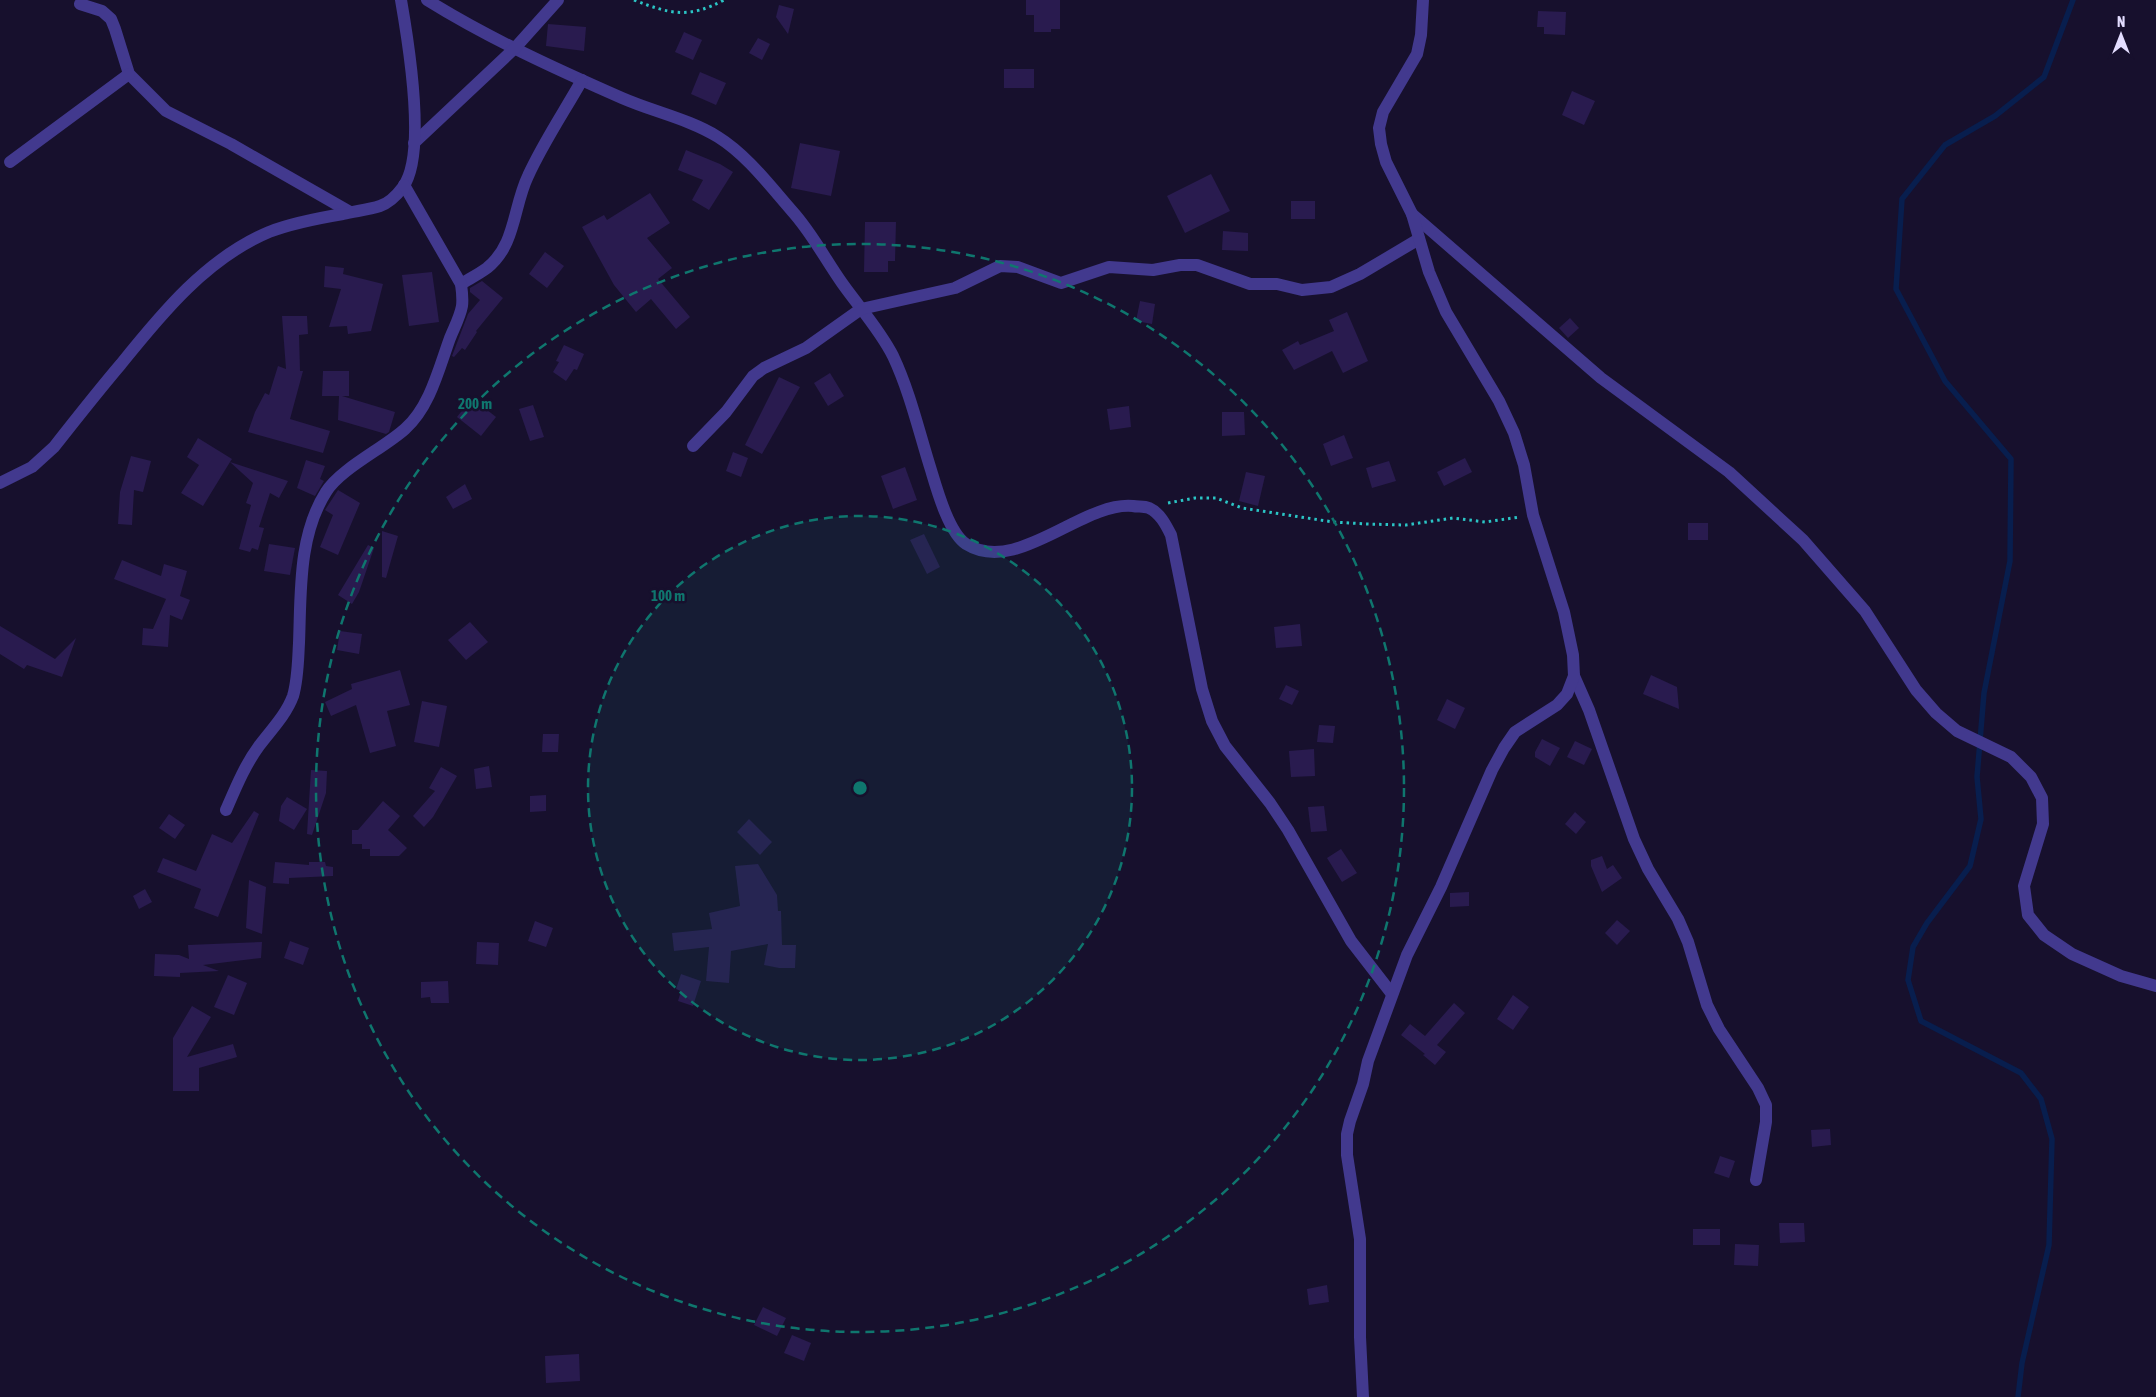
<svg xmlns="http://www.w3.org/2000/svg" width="2156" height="1397" font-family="'Asap Condensed',sans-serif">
  <rect width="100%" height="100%" fill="#17102d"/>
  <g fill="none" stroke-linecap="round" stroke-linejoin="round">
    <path stroke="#081e4e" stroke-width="5.5" d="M2018 1397 2022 1363 2049 1245 2052 1139 2041 1099 2021 1073 1921 1021 1908 980 1913 947 1927 923 1970 866 1981 819 1977 777 1984 693 2010 561 2011 459 1945 381 1896 289 1902 199 1945 145 1995 116 2044 77 2073 0"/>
  </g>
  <g fill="#291b4f">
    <path d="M1026 0H1060V29H1051V32H1034V15H1026Z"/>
    <path d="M779 5 794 9 788 34 776 17Z"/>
    <path d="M1538 11 1566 12 1565 35 1544 34V27H1537Z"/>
    <path d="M548 24 586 27 584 51 546 46Z"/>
    <path d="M684 32 702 40 693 60 675 52Z"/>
    <path d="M758 38 770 44 762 60 749 53Z"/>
    <rect x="1004" y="69" width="30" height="19"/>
    <path d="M700 72 726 83 716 105 691 94Z"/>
    <path d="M1572 91 1595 101 1584 125 1562 115Z"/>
    <path d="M800 143 840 151 831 196 791 188Z"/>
    <path d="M686 150 720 164 733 172 709 210 692 200 703 180 678 170Z"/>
    <path d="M1211 174 1230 211 1185 233 1167 196Z"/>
    <path d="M650 193 670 223 647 238 672 268 658 279 690 317 676 329 651 299 636 312 614 285 582 227 604 215 607 220Z"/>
    <rect x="1291" y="201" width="24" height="18"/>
    <path d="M865 222H896L895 261H888V272H864Z"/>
    <path d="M1223 231 1248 233V251L1222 250Z"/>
    <path d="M545 252 564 266 547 288 529 274Z"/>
    <path d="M325 266 344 268 343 274 383 284 371 331 348 334 347 326 329 327 341 289 324 287Z"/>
    <path d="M432 272 439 322 409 326 402 275Z"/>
    <path d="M482 281 503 298 476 331 477 332 465 350 462 348 454 357 452 356 468 314 480 300 470 292V288Z"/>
    <path d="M1140 301 1155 304 1152 324 1136 321Z"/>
    <path d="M1347 312 1368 361 1343 373 1332 351 1294 370 1282 350 1298 341 1300 345 1334 331 1329 320Z"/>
    <path d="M282 316H307L308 334 299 335 300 371H303L290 419 330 431 323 453 248 432 255 412 265 393 269 395 278 366 286 369Z"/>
    <path d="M1570 318 1579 328 1568 338 1559 328Z"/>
    <path d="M564 345 584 354 577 370 574 369 566 381 553 372 559 362 556 361Z"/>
    <path d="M323 371H349V396H342L395 412 389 432 386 434 338 420 339 396H322Z"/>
    <path d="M830 373 844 396 828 406 814 383Z"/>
    <path d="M779 377 800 387 762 454 745 445Z"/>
    <path d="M472 398 496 417 481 436 457 417Z"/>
    <path d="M533 405 544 437 530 441 519 409Z"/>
    <path d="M1129 406 1131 427 1110 430 1107 409Z"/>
    <path d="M1222 412H1244L1245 435 1222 436Z"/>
    <path d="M1344 435 1353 458 1331 466 1323 444Z"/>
    <path d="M198 438 232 459 230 462 288 481 279 498 270 493 259 527 264 528 258 550 252 548 250 552 239 549 251 505 246 503 253 483 230 462 203 506 181 493 199 465 187 457Z"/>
    <path d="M733 452 748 458 741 477 726 471Z"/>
    <path d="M131 456 151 461 143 492 134 490 132 525 118 524 120 492Z"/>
    <path d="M1465 458 1472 472 1444 486 1437 472Z"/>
    <path d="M306 460 325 466 320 479 324 481 315 496 297 488Z"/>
    <path d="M1389 461 1396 481 1372 488 1366 468Z"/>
    <path d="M905 467 917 500 893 509 881 476Z"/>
    <path d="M1246 472 1265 476 1258 506 1239 501Z"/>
    <path d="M465 484 472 499 453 509 446 497Z"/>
    <path d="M338 490 360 503 338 555 320 547 333 515 325 510Z"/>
    <rect x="1688" y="523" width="20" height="17"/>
    <path d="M382 531 398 536 386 578 382 577Z"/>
    <path d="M924 534 940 567 927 574 910 540Z"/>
    <path d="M269 544 295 548 290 575 264 571Z"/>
    <path d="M368 545 374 548 359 592 352 604 338 595Z"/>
    <path d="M122 560 161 576 164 564 187 571 180 596 190 600 182 620 170 615 168 647 142 645 143 628 153 629 166 599 114 579Z"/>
    <path d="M470 622 488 642 466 660 448 640Z"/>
    <path d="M1300 624 1302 646 1276 648 1274 627Z"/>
    <path d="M0 626 55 659 76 638 62 677 27 665 24 669 0 654Z"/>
    <path d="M340 631 362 634 359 654 337 650Z"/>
    <path d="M400 670 410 705 387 711 396 746 370 753 356 705 331 716 325 702 352 689 351 684Z"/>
    <path d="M1651 675 1677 687 1679 709 1643 694Z"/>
    <path d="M1286 685 1299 691 1292 705 1279 699Z"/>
    <path d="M1447 699 1465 708 1455 729 1437 720Z"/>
    <path d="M422 701 447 706 439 747 414 742Z"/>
    <path d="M1319 725 1335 726 1333 743 1317 742Z"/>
    <path d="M543 734H559L558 752H542Z"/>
    <path d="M1542 739 1560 748 1550 766 1535 757V752Z"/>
    <path d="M1575 741 1592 749 1584 765 1567 757Z"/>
    <path d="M1314 749 1315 776 1291 777 1289 751Z"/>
    <path d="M489 766 492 787 476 789 474 769Z"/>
    <path d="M441 767 457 776 433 817 424 827 413 816 435 791 429 788Z"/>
    <path d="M311 770 327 771 326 793 312 835 307 834Z"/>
    <path d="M546 795V811L530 812V796Z"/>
    <path d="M287 797 307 809 294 830 279 821 281 806Z"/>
    <path d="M383 801 400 816 388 830 407 848 399 856H370V849H362V844H352V830H358Z"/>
    <path d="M1324 806 1327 831 1311 832 1308 807Z"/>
    <path d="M254 811 259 814 218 917 194 908 201 889 157 872 163 858 196 871 212 834 232 843Z"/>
    <path d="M1575 812 1586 822 1576 834 1565 824Z"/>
    <path d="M169 814 185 825 175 839 159 828Z"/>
    <path d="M749 819 772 842 760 855 737 832Z"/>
    <path d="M1341 849 1357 873 1342 882 1327 858Z"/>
    <path d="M1602 856 1607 869 1613 865 1622 878 1602 892 1591 866V860Z"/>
    <path d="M275 862 309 865V862H325L326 866 333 867V876L289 878V884L273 883Z"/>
    <path d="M758 864 777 895 778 911H781L782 945H796L795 968H779L764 965 768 944 731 951 729 983 706 981 709 947 674 951 672 933 712 929 709 913 740 906 735 866Z"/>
    <path d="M249 880 266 887 262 934 246 928Z"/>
    <path d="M145 889 152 902 139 909 133 896Z"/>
    <path d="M1469 892V906L1450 907V893Z"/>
    <path d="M1617 920 1630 931 1617 945 1605 933Z"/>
    <path d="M535 921 553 928 546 947 528 941Z"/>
    <path d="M290 941 309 948 303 965 284 958Z"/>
    <path d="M262 942 261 958 203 965 219 971 180 973V977L154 976 155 954 179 955 189 959 188 945Z"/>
    <path d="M477 942 499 943 498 965 476 964Z"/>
    <path d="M681 974 701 981 693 1006 678 1001 681 991 676 989Z"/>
    <path d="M228 975 247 983 234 1015 214 1007Z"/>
    <path d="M448 981 449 1003H431L430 997 421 998V982Z"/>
    <path d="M1513 995 1529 1007 1513 1030 1497 1019Z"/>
    <path d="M1454 1003 1465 1013 1437 1045 1446 1052 1435 1065 1423 1055 1425 1054 1401 1035 1410 1024 1425 1036Z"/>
    <path d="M192 1006 211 1017 187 1057 233 1044 237 1057 199 1068V1091H173V1038Z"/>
    <path d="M1830 1129 1831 1145 1812 1147 1811 1130Z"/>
    <path d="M1720 1156 1735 1161 1729 1178 1714 1173Z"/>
    <path d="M1779 1223H1804L1805 1242 1780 1243Z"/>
    <rect x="1693" y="1229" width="27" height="16"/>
    <path d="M1735 1244 1759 1245 1758 1266 1734 1265Z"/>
    <path d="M1327 1285 1329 1302 1309 1305 1307 1289Z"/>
    <path d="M763 1307 786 1318 777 1336 754 1325Z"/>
    <path d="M792 1335 811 1343 804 1361 784 1353Z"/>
    <path d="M579 1354 580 1381 546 1383 545 1356Z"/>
  </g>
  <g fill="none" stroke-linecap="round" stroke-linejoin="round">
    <g stroke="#2bc5c5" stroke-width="3" stroke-dasharray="2.5 4" stroke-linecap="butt">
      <path d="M634 0C670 14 688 19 724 0"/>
      <path d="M1168 503 1195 498H1216L1242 508 1333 522 1366 524 1406 525 1453 518 1485 522 1520 517"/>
    </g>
    <g stroke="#42398e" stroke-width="12">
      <path d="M427 0C488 38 556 69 622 98 654 112 689 119 718 137 747 155 770 186 792 211 812 233 825 259 842 283 859 307 880 330 893 356 910 392 919 432 931 470 937 490 949 533 966 544 1017 576 1082 501 1133 506 1138 507 1144 506 1149 508 1160 513 1166 525 1171 535L1202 689 1212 721 1225 746 1270 803 1288 830 1351 941 1392 994"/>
      <path d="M80 4 102 11 111 19 115 29 129 74 166 111 231 144 350 212"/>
      <path d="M414 143 515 48 558 0"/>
      <path d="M10 162 129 74"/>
      <path d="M1412 214 1601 378 1729 472 1803 540 1865 611 1916 690 1936 713 1957 731 2011 757 2031 777 2042 798 2043 824 2024 886 2028 915 2044 935 2072 954 2121 976 2156 986"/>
      <path d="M461 284C469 279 479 274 487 268 516 245 513 207 528 176 543 143 564 112 582 80"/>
      <path d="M693 446 726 412 753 376 764 368 806 348 861 309 955 288 1000 266 1018 267 1061 283 1109 267 1153 270 1180 265H1197L1250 284H1277L1302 290 1331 287 1360 274 1419 239"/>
      <path d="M0 483 32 467 54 447C76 419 98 391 121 364 162 313 207 258 269 232 292 223 319 218 343 214 355 211 368 210 380 206 389 203 397 195 403 187 427 154 408 40 401 0"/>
      <path d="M1574 676 1589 710 1634 839 1648 869 1678 919 1688 942 1707 1005 1719 1029 1758 1088 1766 1105V1122L1756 1180"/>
      <path d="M226 810C236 787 245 765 259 746 271 730 286 715 293 696 298 679 298 660 299 643 301 593 298 536 326 492 340 469 384 448 405 429 430 407 439 368 450 338 454 328 460 317 462 306 463 298 462 291 461 284L404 185"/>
      <path d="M1363 1397 1360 1337V1239L1347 1155V1134L1350 1121 1363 1084 1368 1061 1407 955 1441 887 1492 770 1504 748 1515 732 1557 705 1567 694 1574 676 1573 655 1564 612 1533 515 1524 465 1514 433 1499 401 1446 312 1429 272 1412 214 1386 162 1381 144 1379 128 1383 112 1417 54 1421 35 1423 0"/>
    </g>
  </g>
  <circle cx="860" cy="788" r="272" fill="#0f766e" fill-opacity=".12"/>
  <g fill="none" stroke="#0f766e" stroke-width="2.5" stroke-dasharray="9 6">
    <circle cx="860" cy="788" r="272"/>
    <circle cx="860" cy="788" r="544"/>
  </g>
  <circle cx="860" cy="788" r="8" fill="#0f766e" stroke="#17102d" stroke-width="2.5"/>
  <g font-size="15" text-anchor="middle" font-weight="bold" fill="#0f766e" stroke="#17102d" stroke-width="5" stroke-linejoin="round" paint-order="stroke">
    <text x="475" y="409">200 m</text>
    <text x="668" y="601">100 m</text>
  </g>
  <g transform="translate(2121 35)" stroke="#17102d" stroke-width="4" paint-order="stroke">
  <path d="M0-4L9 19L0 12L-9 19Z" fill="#e3ddff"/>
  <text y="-8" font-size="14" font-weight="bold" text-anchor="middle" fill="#e3ddff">N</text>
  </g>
</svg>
